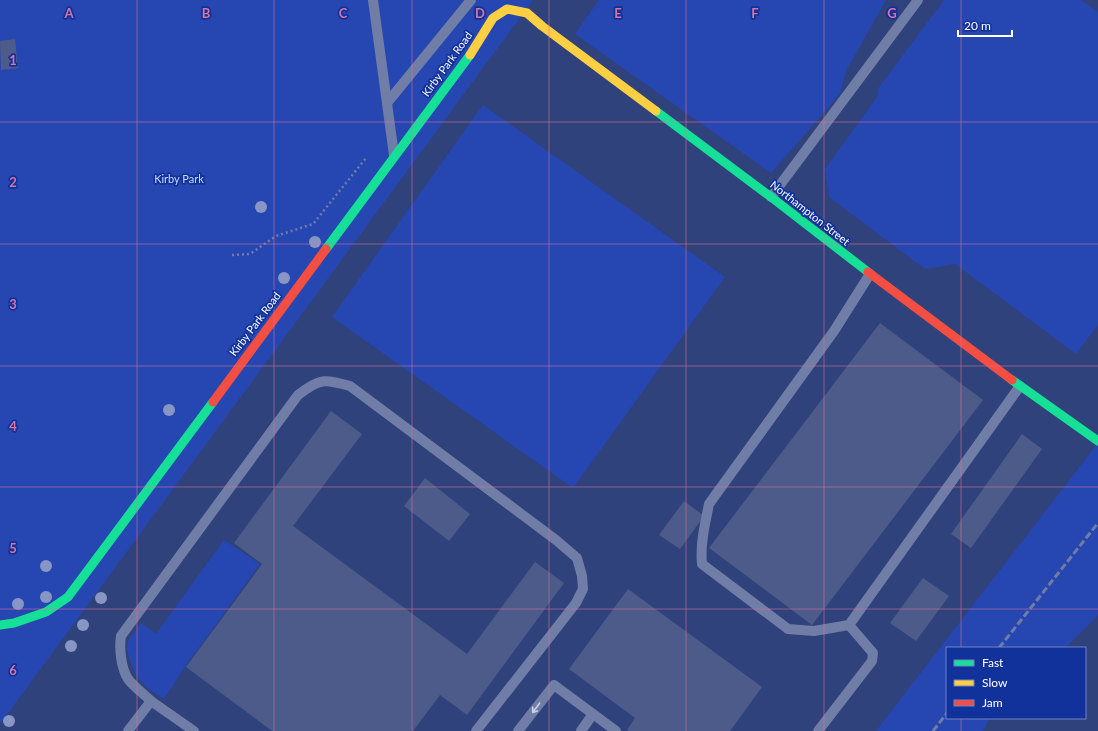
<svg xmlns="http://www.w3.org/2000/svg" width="1098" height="731" font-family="Lato,sans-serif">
  <rect width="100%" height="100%" fill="#30427c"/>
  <g fill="#2647b2">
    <path d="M0 0H533L0 724Z"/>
    <path d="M599 0H886L846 71 840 94 771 173 575 34Z"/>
    <path d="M944 0H1081L1098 12V325L1076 354 955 264 925 269 829 197 825 169 878 96 877 90Z"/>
    <path d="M483 105 725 277 573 488 332 317Z"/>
    <path d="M1098 443V615L1065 648H947V718H990L983 731H876Z"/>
    <path d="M224 540 260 564 185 667 164 699C146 687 136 681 130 660 129 656 127 651 127 647 127 639 136 630 141 623L156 634Z"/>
  </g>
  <g fill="#4c5b89">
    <path d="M15 39 18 68 1 70 0 41Z"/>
    <path d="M880 323 983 400 812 625 709 548Z"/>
    <path d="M331 411 362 434 293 526 467 654 535 562 564 583 467 715 440 695 413 731H272L186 667 262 564 234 543Z"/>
    <path d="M1022 434 1042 449 971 548 951 534Z"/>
    <path d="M425 478 470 514 449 541 404 506Z"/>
    <path d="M684 501 704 516 680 549 659 535Z"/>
    <path d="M923 578 949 596 916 641 890 623Z"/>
    <path d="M628 589 762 687 730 731H629L627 730 635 718 569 669Z"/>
  </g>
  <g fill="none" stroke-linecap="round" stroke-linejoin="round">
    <path stroke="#707da6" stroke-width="2.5" stroke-dasharray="2 3" stroke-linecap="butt" d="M232 255 250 254 276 236 313 224 366 158"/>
    <g stroke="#707da6" stroke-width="10">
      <path d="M373 0 394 155"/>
      <path d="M387 103 471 0"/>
      <path d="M771 197 918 0"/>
      <path d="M870 274 834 331 709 504C705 524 700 544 702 564L788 629 814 631 849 625 1020 386"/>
      <path d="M151 701C145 695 133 686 128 679 121 668 119 648 121 636L298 395C320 378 324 379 350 386L556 540 577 558 582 576 583 589 576 603 476 731"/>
      <path d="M128 731 151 701 194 731"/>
      <path d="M518 731 554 685 616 731"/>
      <path d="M581 731 593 714"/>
      <path d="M818 731 872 661 873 653 849 625"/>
    </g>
    <g stroke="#16e098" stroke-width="9">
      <path d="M656 111 771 197 868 272"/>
      <path d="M326 249 470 55"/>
      <path d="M1012 380 1098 441"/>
      <path d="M0 625 14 623 46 612 68 597 213 402"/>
    </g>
    <path stroke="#ffcf43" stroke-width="9" d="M470 55 493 18 507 9 527 13 542 26 656 111"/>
    <g stroke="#f24e42" stroke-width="9">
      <path d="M868 272 1012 380"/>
      <path d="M213 402 326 249"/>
    </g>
    <g stroke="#707ca5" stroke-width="3" stroke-dasharray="7 3" stroke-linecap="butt">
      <path d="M999 648 1098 523"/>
      <path d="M933 731 947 713"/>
    </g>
  </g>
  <g fill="#8796c4">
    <circle cx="261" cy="207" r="6"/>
    <circle cx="315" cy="242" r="6"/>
    <circle cx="284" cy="278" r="6"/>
    <circle cx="169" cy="410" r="6"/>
    <circle cx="46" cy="566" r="6"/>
    <circle cx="46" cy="597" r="6"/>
    <circle cx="101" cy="598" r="6"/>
    <circle cx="18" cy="604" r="6"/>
    <circle cx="83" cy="625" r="6"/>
    <circle cx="71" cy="646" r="6"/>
    <circle cx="9" cy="721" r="6"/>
  </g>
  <defs><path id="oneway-shaft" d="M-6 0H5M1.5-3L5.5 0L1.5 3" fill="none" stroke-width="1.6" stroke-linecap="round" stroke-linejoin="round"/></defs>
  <use stroke="#cdd2e0" href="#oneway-shaft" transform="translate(536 708) rotate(127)"/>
  <path fill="none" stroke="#da749d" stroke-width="1" stroke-opacity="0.55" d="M137 0V731M274 0V731M412 0V731M549 0V731M686 0V731M824 0V731M961 0V648M0 122H1098M0 244H1098M0 366H1098M0 487H1098M0 609H1098M961 718V731"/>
  <g text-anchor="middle" stroke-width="3.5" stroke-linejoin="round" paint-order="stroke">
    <g font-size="11" fill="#fff" stroke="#11319b">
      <text transform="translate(447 64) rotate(-54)" y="4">Kirby Park Road</text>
      <text transform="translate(810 213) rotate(38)" y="4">Northampton Street</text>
      <text transform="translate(255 324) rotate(-53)" y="4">Kirby Park Road</text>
    </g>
    <g font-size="11" fill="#cedafe" stroke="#11319b">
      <text x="179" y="183">Kirby Park</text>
    </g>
  </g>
  <g font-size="13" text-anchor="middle" font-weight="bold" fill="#da749d" stroke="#11319b" stroke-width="3.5" stroke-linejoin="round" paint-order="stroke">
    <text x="69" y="18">A</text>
    <text x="206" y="18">B</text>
    <text x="343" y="18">C</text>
    <text x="480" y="18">D</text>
    <text x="618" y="18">E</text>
    <text x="755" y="18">F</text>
    <text x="892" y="18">G</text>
    <text x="13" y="65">1</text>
    <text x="13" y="187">2</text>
    <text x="13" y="309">3</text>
    <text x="13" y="431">4</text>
    <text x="13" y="553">5</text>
    <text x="13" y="675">6</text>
  </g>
  <rect x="946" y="647" width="140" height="72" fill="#11319b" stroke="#7083c3"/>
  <rect x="954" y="660" width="20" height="6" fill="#16e098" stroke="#7083c3"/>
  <text x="982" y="667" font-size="12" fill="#ffffff">Fast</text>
  <rect x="954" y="680" width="20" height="6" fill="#ffcf43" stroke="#7083c3"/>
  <text x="982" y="687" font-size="12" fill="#ffffff">Slow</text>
  <rect x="954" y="700" width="20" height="6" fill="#f24e42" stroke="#7083c3"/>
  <text x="982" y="707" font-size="12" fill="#ffffff">Jam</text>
  <path d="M958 30v6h54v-6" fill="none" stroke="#ffffff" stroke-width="2"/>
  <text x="964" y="30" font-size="12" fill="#ffffff" stroke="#11319b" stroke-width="3" paint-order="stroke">20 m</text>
</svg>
